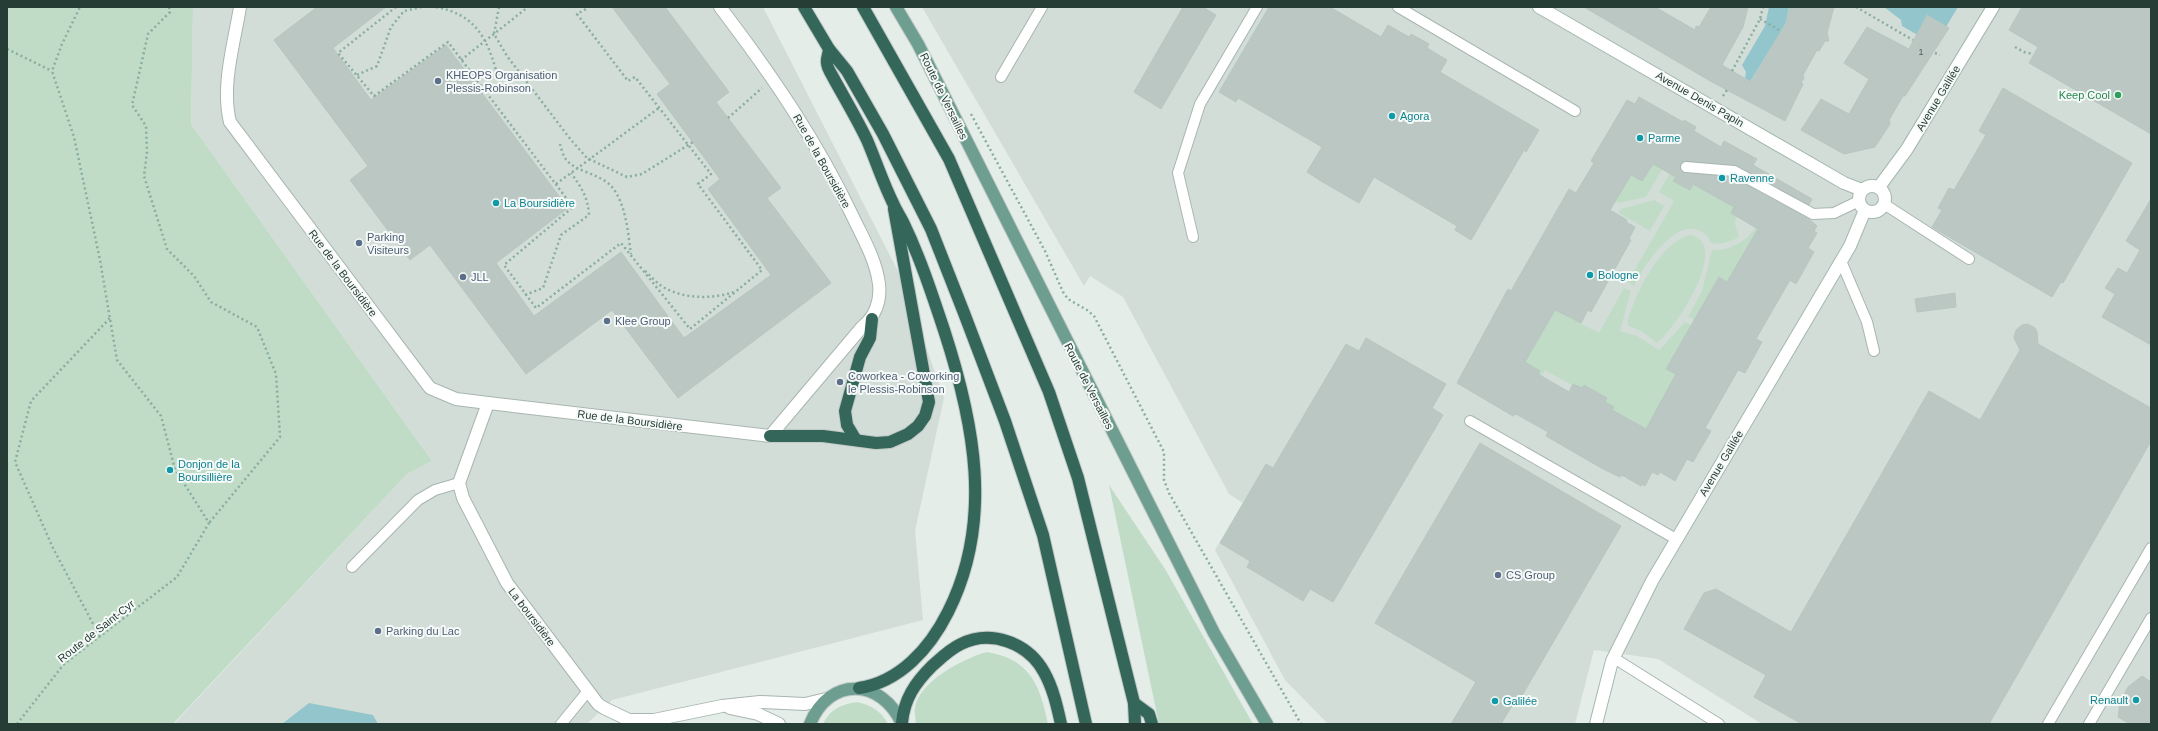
<svg xmlns="http://www.w3.org/2000/svg" width="2158" height="731" font-family="Arial,sans-serif">
  <rect width="100%" height="100%" fill="#e5ede9"/>
  <g fill="#d3ddd8">
    <path d="M193 7H763L903 281 944 398 915 531 923 620 612 700 587 724H174L407 474 432 461 191 124Z"/>
    <path d="M922 7H2151V724H1762L1658 659 1594 650 1575 724H1328L1285 680 1215 550 1243 503 1229 494 1123 297 1090 276 1084 286Z"/>
  </g>
  <g fill="#c0dcc7">
    <path d="M7 7H193L191 124 432 461 407 474 173 724H7Z"/>
    <path d="M1689 140 1697 144 1674 181 1690 190 1693 184 1734 207 1731 213 1736 216 1735 224 1739 237C1730 242 1721 245 1711 243 1709 237 1704 232 1698 230 1673 221 1643 267 1634 286L1628 282 1674 201 1659 192Z"/>
    <path d="M1673 150 1646 197 1619 203 1615 201 1631 176 1642 181 1649 170 1645 167Z"/>
    <path d="M1654 200 1664 206 1650 231 1619 213 1621 209Z"/>
    <path d="M1756 228 1758 229 1734 286 1719 278 1694 320 1688 317 1702 291 1712 250C1730 251 1745 242 1756 228Z"/>
    <path d="M1691 235C1731 245 1676 328 1657 343L1643 332 1627 325C1632 298 1661 240 1691 235Z"/>
    <path d="M1624 288 1631 291 1620 331 1637 336 1659 350 1685 322 1691 325 1666 368 1681 377 1645 430 1609 414 1613 407 1605 402 1607 398 1584 385 1582 388 1573 384 1572 385 1545 370 1541 376 1538 373 1540 371 1531 366 1523 365 1534 346 1531 344 1553 309 1599 333Z"/>
    <path d="M1109 485 1165 569 1253 724H1159Z"/>
    <path d="M987 652C1030 659 1040 685 1048 724H916C916 720 914 713 915 708 918 682 964 658 987 652Z"/>
    <path d="M857 702C871 705 881 711 888 724H823C830 709 842 704 857 702Z"/>
  </g>
  <g fill="#93c5cc">
    <path d="M1769 7H1789L1786 23 1750 82 1745 78 1746 72 1742 65 1765 26Z"/>
    <path d="M1884 7H1958L1935 45 1902 26 1901 20Z"/>
    <path d="M309 703 373 715 378 724H282Z"/>
  </g>
  <g fill="#bbc7c2" stroke="#b8c6c0" fill-rule="evenodd">
    <path d="M317 7H386L333 48 371 100 446 45 568 208 496 263 534 316 621 252 684 338 771 275 708 189 720 179 657 94 670 84 612 7H665L729 92 716 102 781 188 767 198 831 283 678 398 612 310 526 374 430 245 410 260 350 180 368 166 274 40Z"/>
    <path d="M1183 7H1203L1216 15 1161 109 1134 92Z"/>
    <path d="M1269 7H1330L1381 37 1388 25 1409 37 1411 34 1429 44 1427 48 1447 60 1440 72 1539 130 1526 152 1524 150 1471 240 1455 230 1457 226 1374 177 1359 203 1321 181 1307 172 1322 147 1238 98 1236 102 1219 92Z"/>
    <path d="M1584 7H1655L1695 30 1696 26 1699 27 1711 7H1748L1743 27 1722 65 1751 82 1786 23 1790 7H1834L1827 33 1829 41H1825L1819 51 1817 50 1803 75 1804 78 1801 83 1803 84 1785 121 1712 82Z"/>
    <path d="M2022 7H2151V134L2029 63 2038 47 2009 30Z"/>
    <path d="M1927 15 1949 28 1905 96H1903L1889 120 1890 124 1875 147 1844 154 1801 130 1821 99 1849 114 1869 79 1844 63 1867 27 1909 49Z"/>
    <path d="M2003 88 2132 163 2063 283 2061 282 2052 297 1932 227 1942 210 1938 208 1949 188 1954 190 1986 135 1979 131Z"/>
    <path d="M1639 97 1683 122 1684 120 1696 127 1694 131 1721 147 1724 141 1757 159 1753 165 1812 199 1809 205 1735 165 1686 161 1680 164 1682 172 1732 177 1808 218 1817 226 1814 231 1817 233 1808 248 1814 252 1796 284 1790 280 1756 339 1762 342 1745 373 1738 370 1705 428 1711 431 1693 462 1687 459 1675 481 1660 472 1658 475 1652 472 1645 486 1642 484 1641 486 1622 475 1620 477 1603 469 1546 436 1548 432 1516 414 1513 416 1457 383 1508 289 1511 291 1569 189 1576 193 1594 163 1591 161 1627 100 1635 104ZM1653 164 1676 177 1673 181 1690 190 1693 184 1734 207 1731 213 1758 229 1727 282 1719 277 1666 369 1676 374 1646 429 1612 410 1614 407 1605 402 1607 398 1584 385 1582 388 1573 384 1569 392 1538 374 1540 371 1525 362 1555 310 1581 323 1588 310 1591 312 1631 240 1629 239 1635 227 1626 222 1627 220 1610 210 1631 175 1642 181Z"/>
    <path d="M2151 199V345L2102 317 2115 294 2105 288 2118 268 2127 273 2140 250 2126 241Z"/>
    <path d="M1955 293 1956 307 1917 312 1915 299Z"/>
    <path d="M2028 324 2035 328 2037 332 2038 344 2151 408V441L1989 724H1802L1754 697 1766 675 1684 629 1704 593 1716 589 1791 632 1929 391 1980 420 2020 350 2014 338 2016 330 2022 325Z"/>
    <path d="M1366 338 1446 384 1432 408 1443 415 1333 602 1310 589 1303 601 1247 567 1250 561 1220 543 1266 464 1273 468 1346 344 1359 351Z"/>
    <path d="M1480 443 1621 526 1516 706 1513 704 1501 724H1451L1476 682 1375 623Z"/>
    <path d="M2142 676 2151 682V724H2130L2118 717 2120 703 2128 687Z"/>
  </g>
  <g fill="none" stroke-linecap="round" stroke-linejoin="round">
    <defs>
      <g id="lane">
        <path d="M1398 7 1575 111"/>
        <path d="M1001 77 1042 7"/>
        <path d="M1686 167 1734 171 1813 214 1834 213 1859 201"/>
        <path d="M1884 204 1969 259"/>
        <path d="M1193 237 1178 173 1200 104 1257 7"/>
        <path d="M1841 261 1867 322 1874 351"/>
        <path d="M1470 421 1676 539"/>
        <path d="M352 567 418 500 435 490 459 483"/>
        <path d="M1614 658 1719 724"/>
        <path d="M561 724 588 691"/>
        <path d="M2048 724 2151 548"/>
        <path d="M2089 724 2151 618"/>
      </g>
      <g id="street">
        <path d="M240 7C234 44 221 86 230 122L430 388 456 399 488 403 770 436 862 327C875 317 881 301 879 284 876 260 863 238 853 217 817 141 771 74 720 7"/>
        <path d="M488 403 459 483 463 498 507 583 598 704 604 708 629 720H654L722 706 760 702 805 704 826 699"/>
        <path d="M730 708 758 714 779 724"/>
      </g>
      <g id="secondary">
        <path d="M1539 7 1844 183 1862 190"/>
        <circle cx="1872" cy="199" r="13"/>
        <path d="M1879 187 1907 149 1993 7"/>
        <path d="M1596 724 1612 661 1652 581 1850 246 1865 210"/>
      </g>
      <g id="primary">
        <path d="M896 7 918 44 1214 633 1267 724"/>
        <path d="M810 724C829 676 882 678 902 724"/>
      </g>
      <g id="highway">
        <path d="M804 7 829 49 847 71 883 134 931 229 964 313 1005 421 1043 535 1086 724"/>
        <path d="M863 7 949 159 1049 392 1078 478 1134 703 1135 724"/>
        <path d="M829 49C829 53 826 59 827 63 827 68 832 75 834 79 845 99 857 119 867 140 876 161 883 183 893 203 896 210 900 216 903 222 920 257 932 294 944 330 974 422 994 521 948 612 930 648 900 682 859 688"/>
        <path d="M770 436H823L876 443 890 442 908 434 918 426 925 416 929 402 894 209"/>
        <path d="M856 440 847 425 845 411 860 357 870 338 872 319"/>
        <path d="M1134 703 1149 714 1152 724"/>
        <path d="M902 723C904 699 915 683 932 666 941 658 950 649 961 644 991 629 1028 643 1044 672 1053 688 1057 706 1061 724"/>
      </g>
    </defs>
    <use href="#lane" stroke="#a8b5b0" stroke-width="12"/>
    <use href="#street" stroke="#a8b5b0" stroke-width="14"/>
    <use href="#secondary" stroke="#a4b8b0" stroke-width="14"/>
    <use href="#primary" stroke="#c2c9c7" stroke-width="14"/>
    <use href="#highway" stroke="#c2c9c7" stroke-width="14"/>
    <g stroke="#89ada0" stroke-width="2.5" stroke-dasharray="2 3" stroke-linecap="butt">
      <path d="M169 7 170 12 148 34 132 105 146 126 147 152 144 176 167 249 194 276 211 302 257 327 276 374 280 437 209 523"/>
      <path d="M396 7 338 53 374 96 448 42 573 207 504 265 536 308 621 243 690 329 762 270 698 184 711 174 635 77 628 81 577 14 586 9 584 7"/>
      <path d="M436 7C473 14 486 35 496 70"/>
      <path d="M499 7 494 34 507 56 571 140 587 158 627 177 642 174 693 142"/>
      <path d="M1856 7 1913 40"/>
      <path d="M1760 19 1779 30"/>
      <path d="M2015 47 2024 52 2033 54"/>
      <path d="M7 49 52 71"/>
      <path d="M1935 53 1940 55"/>
      <path d="M461 60 528 7"/>
      <path d="M1732 71 1760 19 1763 7"/>
      <path d="M357 75 377 66 391 27 404 11 422 7"/>
      <path d="M1723 96 1727 90"/>
      <path d="M971 114 1045 251 1063 292 1068 299 1087 310 1094 316 1164 452V480L1169 493 1301 724"/>
      <path d="M728 118 762 88"/>
      <path d="M560 144C561 148 563 155 565 158 574 172 600 173 612 187 626 204 628 233 631 254"/>
      <path d="M556 184 659 108"/>
      <path d="M645 271C652 277 659 286 667 289 686 299 713 299 734 292"/>
      <path d="M525 295 543 288 561 235 589 215C588 197 581 187 571 173"/>
      <path d="M100 637 53 548 15 462 31 401 110 318"/>
      <path d="M17 724 64 664 177 577 209 523 175 469 161 416 117 360 100 260 74 137 52 71 62 44 80 7"/>
    </g>
    <use href="#lane" stroke="#fff" stroke-width="10"/>
    <use href="#street" stroke="#fff" stroke-width="12"/>
    <use href="#secondary" stroke="#fff" stroke-width="12"/>
    <use href="#primary" stroke="#6e9e90" stroke-width="12"/>
    <use href="#highway" stroke="#34675a" stroke-width="12"/>
  </g>
  <g fill="#5c6f8a" stroke="#f5f9f7" stroke-width="1.5">
    <circle cx="438" cy="81" r="4"/>
    <circle cx="359" cy="243" r="4"/>
    <circle cx="463" cy="277" r="4"/>
    <circle cx="607" cy="321" r="4"/>
    <circle cx="840" cy="382" r="4"/>
    <circle cx="1498" cy="575" r="4"/>
    <circle cx="378" cy="631" r="4"/>
  </g>
  <circle fill="#2e9e5b" stroke="#f5f9f7" stroke-width="1.5" cx="2118" cy="95" r="4"/>
  <g fill="#0f9aa8" stroke="#f5f9f7" stroke-width="1.5">
    <circle cx="1392" cy="116" r="4"/>
    <circle cx="1640" cy="138" r="4"/>
    <circle cx="1722" cy="178" r="4"/>
    <circle cx="496" cy="203" r="4"/>
    <circle cx="1590" cy="275" r="4"/>
    <circle cx="170" cy="470" r="4"/>
    <circle cx="2136" cy="700" r="4"/>
    <circle cx="1495" cy="701" r="4"/>
  </g>
  <g text-anchor="middle" stroke-width="4" stroke-linejoin="round" paint-order="stroke">
    <g font-size="9" fill="#4b6059">
      <text x="1921" y="55">1</text>
    </g>
    <g font-size="11" fill="#4e5e75" stroke="#f5f9f7" text-anchor="start">
      <text x="446" y="79">KHEOPS Organisation<tspan x="446" dy="13">Plessis-Robinson</tspan></text>
      <text x="367" y="241">Parking<tspan x="367" dy="13">Visiteurs</tspan></text>
      <text x="471" y="281">JLL</text>
      <text x="615" y="325">Klee Group</text>
      <text x="848" y="380">Coworkea - Coworking<tspan x="848" dy="13">le Plessis-Robinson</tspan></text>
      <text x="1506" y="579">CS Group</text>
      <text x="386" y="635">Parking du Lac</text>
    </g>
    <g font-size="11" fill="#27864d" stroke="#f5f9f7" text-anchor="end">
      <text x="2110" y="99">Keep Cool</text>
    </g>
    <g font-size="11" fill="#263d36" stroke="#f5f9f7">
      <text transform="translate(944 96) rotate(64)" y="4">Route de Versailles</text>
      <text transform="translate(1938 98) rotate(-59)" y="4">Avenue Galilée</text>
      <text transform="translate(1700 99) rotate(30)" y="4">Avenue Denis Papin</text>
      <text transform="translate(822 161) rotate(61)" y="4">Rue de la Boursidière</text>
      <text transform="translate(343 273) rotate(53)" y="4">Rue de la Boursidière</text>
      <text transform="translate(1089 386) rotate(63)" y="4">Route de Versailles</text>
      <text transform="translate(630 420) rotate(7)" y="4">Rue de la Boursidière</text>
      <text transform="translate(1721 463) rotate(-59)" y="4">Avenue Galilée</text>
      <text transform="translate(532 617) rotate(53)" y="4">La boursidière</text>
      <text transform="translate(96 631) rotate(-38)" y="4">Route de Saint-Cyr</text>
    </g>
    <g font-size="11" fill="#0d838f" stroke="#f5f9f7" text-anchor="start">
      <text x="1400" y="120">Agora</text>
      <text x="1648" y="142">Parme</text>
      <text x="1730" y="182">Ravenne</text>
      <text x="504" y="207">La Boursidière</text>
      <text x="1598" y="279">Bologne</text>
      <text x="178" y="468">Donjon de la<tspan x="178" dy="13">Boursillière</tspan></text>
      <text x="2128" y="704" text-anchor="end">Renault</text>
      <text x="1503" y="705">Galilée</text>
    </g>
  </g>
  <rect width="2158" height="731" fill="none" stroke="#263d36" stroke-width="16"/>
</svg>
